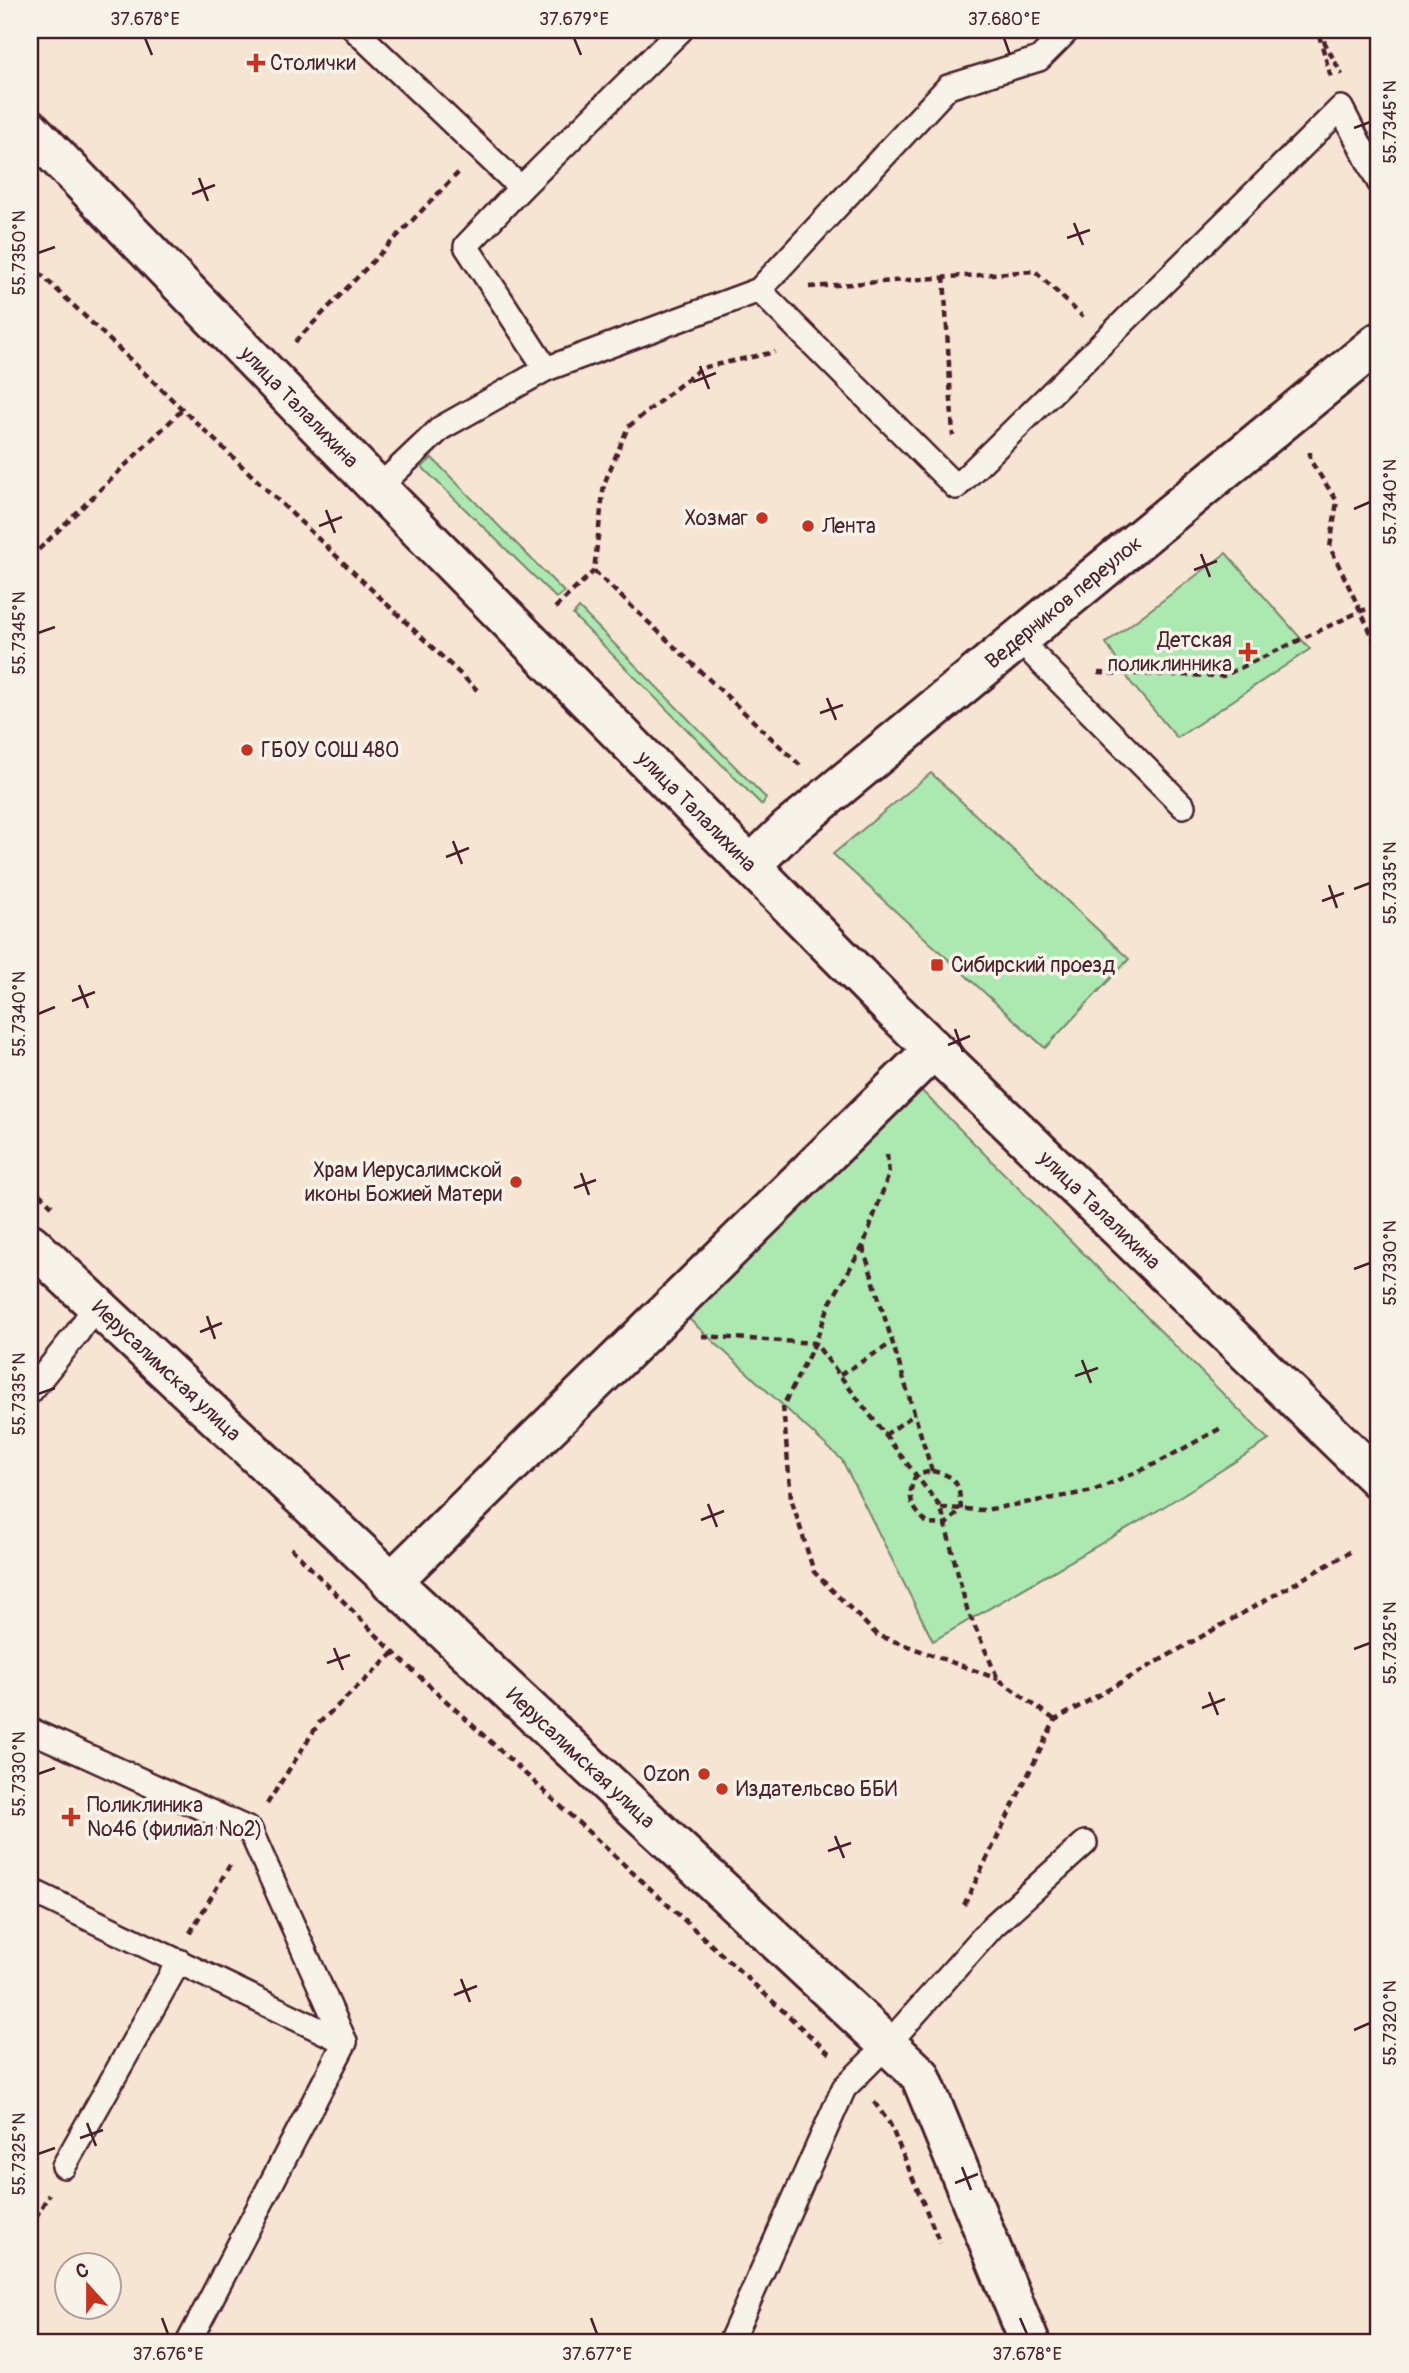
<svg xmlns="http://www.w3.org/2000/svg" width="1409" height="2373" font-family="Pangolin,sans-serif">
  <rect width="100%" height="100%" fill="#f6e5d3"/>
  <filter id="ink" filterUnits="userSpaceOnUse"><feTurbulence type="fractalNoise" baseFrequency=".0143" numOctaves="2"/><feDisplacementMap in="SourceGraphic" scale="14" xChannelSelector="R" yChannelSelector="G"/><feConvolveMatrix kernelMatrix="1 2 1 2 8 2 1 2 1" color-interpolation-filters="sRGB"/></filter>
  <g filter="url(#ink)">
    <g fill="#abe9b0" stroke="#7a846e" stroke-width="2">
      <path d="M432 458 564 592 556 598 422 467Z"/>
      <path d="M1226 553 1310 649 1177 738 1131 683 1106 643Z"/>
      <path d="M579 608 766 798 762 805 573 615Z"/>
      <path d="M931 773 1129 959 1045 1048 833 854Z"/>
      <path d="M916 1085 1269 1440 1157 1511 933 1641 842 1460 688 1318Z"/>
    </g>
    <g fill="none" stroke-linecap="round" stroke-linejoin="round">
      <defs>
        <g id="service">
          <path d="M355 30 521 188"/>
          <path d="M759 290 956 487 1341 108 1379 182"/>
          <path d="M546 369 466 246 521 188 681 30"/>
          <path d="M378 488 441 428 546 369 759 290 948 87 1039 59 1068 30"/>
          <path d="M1019 640 1183 806"/>
          <path d="M30 1392 78 1332 95 1306"/>
          <path d="M30 1730 250 1830 345 2042 188 2343"/>
          <path d="M30 1890 345 2042"/>
          <path d="M64 2166 179 1961"/>
          <path d="M730 2343 844 2088 887 2045 993 1926 1085 1843"/>
        </g>
        <g id="minor">
          <path id="s1" d="M750 866 787 830 1379 342"/>
          <path id="s2" d="M30 1243 920 2075 1030 2343"/>
          <path d="M391 1582 933 1050"/>
        </g>
        <g id="tertiary">
          <path id="s3" d="M30 129 378 488 893 1010 1379 1480"/>
        </g>
      </defs>
      <use href="#service" stroke="#4a1f2b" stroke-width="28"/>
      <use href="#minor" stroke="#4a1f2b" stroke-width="44"/>
      <use href="#tertiary" stroke="#4a1f2b" stroke-width="44"/>
      <g stroke="#4a1f2b" stroke-width="4.5" stroke-dasharray="7 5" stroke-linecap="butt">
        <path d="M1318 30 1342 75"/>
        <path d="M1319 35 1331 77"/>
        <path d="M1373 214 1379 224"/>
        <path d="M30 264 477 690"/>
        <path d="M944 276 953 436"/>
        <path d="M809 287 1035 271 1083 317"/>
        <path d="M295 342 459 172"/>
        <path d="M1310 452V460L1337 501 1330 547 1379 650"/>
        <path d="M30 558 182 410"/>
        <path d="M594 571 802 767"/>
        <path d="M555 608 594 571 604 484 628 427 701 368 775 352"/>
        <path d="M1098 673 1223 676 1361 611 1379 605"/>
        <path d="M887 1154 889 1174 863 1246 830 1303 815 1343 783 1406 791 1498 814 1572 877 1635 998 1679"/>
        <path d="M30 1185 52 1206"/>
        <path d="M863 1247 932 1471"/>
        <path d="M702 1336 815 1343 941 1508 967 1609 998 1679 1055 1720"/>
        <path d="M840 1375 892 1343"/>
        <path d="M885 1435 915 1414"/>
        <path d="M932 1471C959 1476 959 1485 961 1510L945 1525 928 1524C912 1508 905 1498 916 1475Z"/>
        <path d="M941 1508 985 1510 1093 1491 1157 1463 1223 1427"/>
        <path d="M291 1548 394 1653 831 2055"/>
        <path d="M267 1804 319 1723 394 1653"/>
        <path d="M964 1905 1055 1720 1350 1552"/>
        <path d="M190 1933 230 1865"/>
        <path d="M874 2102 890 2124 940 2243"/>
        <path d="M30 2228 49 2194"/>
      </g>
      <use href="#service" stroke="#f7f3e8" stroke-width="23"/>
      <use href="#minor" stroke="#f7f3e8" stroke-width="38"/>
      <use href="#tertiary" stroke="#f7f3e8" stroke-width="38"/>
    </g>
  </g>
  <path fill="none" stroke="#4a1f2b" stroke-width="2.5" d="M145 38 152 55M574 38 581 55M1004 38 1010 55M1354 128 1370 122M199 178 208 201M192 194 215 185M1074 223 1083 245M1067 238 1090 230M38 253 55 247M700 366 709 389M693 382 716 373M1354 509 1370 502M326 510 335 533M319 526 342 517M1201 554 1210 577M1194 570 1217 561M38 633 55 627M827 698 836 720M820 713 843 705M453 841 462 864M446 857 469 848M1329 885 1337 908M1354 889 1370 883M1322 901 1344 893M79 985 88 1008M72 1001 95 992M38 1014 55 1007M955 1029 963 1052M948 1045 970 1036M581 1173 589 1195M574 1188 596 1180M1354 1269 1370 1263M207 1316 215 1339M200 1332 222 1323M1082 1360 1091 1383M1075 1376 1098 1368M38 1394 55 1388M708 1504 717 1527M701 1520 724 1511M334 1648 343 1670M1354 1649 1370 1643M327 1663 350 1655M1209 1692 1218 1715M1202 1708 1225 1699M38 1774 55 1768M835 1836 844 1858M828 1851 851 1843M461 1979 470 2002M454 1995 477 1986M1354 2030 1370 2023M87 2123 96 2146M80 2138 103 2130M38 2154 55 2148M962 2167 971 2190M955 2183 978 2174M162 2318 168 2334M591 2318 597 2334M1020 2318 1027 2334"/>
  <g fill="#c8321e" stroke="#f7f3e8" stroke-width="2.5">
    <path d="M252.5 52.5h7v7h7v7h-7v7h-7v-7h-7v-7h7z"/>
    <circle cx="762" cy="518" r="7"/>
    <circle cx="808" cy="526" r="7"/>
    <path d="M1244.5 641.5h7v7h7v7h-7v7h-7v-7h-7v-7h7z"/>
    <circle cx="247" cy="750" r="7"/>
    <rect x="930" y="958" width="14" height="14" rx="3.5"/>
    <circle cx="516" cy="1182" r="7"/>
    <circle cx="704" cy="1774" r="7"/>
    <circle cx="722" cy="1789" r="7"/>
    <path d="M67.5 1806.5h7v7h7v7h-7v7h-7v-7h-7v-7h7z"/>
  </g>
  <g text-anchor="middle" stroke-width="7" stroke-linejoin="round" paint-order="stroke">
    <g font-size="21" fill="#4a1f2b" stroke="#f7f3e8" text-anchor="start">
      <text x="270" y="70">Столички</text>
      <text x="748" y="525" text-anchor="end">Хозмаг</text>
      <text x="822" y="533">Лента</text>
      <text x="1232" y="647" text-anchor="end">Детская<tspan x="1232" dy="24">поликлинника</tspan></text>
      <text x="261" y="757">ГБОУ СОШ 480</text>
      <text x="951" y="972">Сибирский проезд</text>
      <text x="502" y="1177" text-anchor="end">Храм Иерусалимской<tspan x="502" dy="24">иконы Божией Матери</tspan></text>
      <text x="690" y="1781" text-anchor="end">Ozon</text>
      <text x="736" y="1796">Издательсво ББИ</text>
      <text x="87" y="1812">Поликлиника<tspan x="87" dy="24">№46 (филиал №2)</tspan></text>
    </g>
    <g font-size="21" fill="#4a1f2b" stroke="#f7f3e8">
      <text dy="7" stroke="none"><textPath href="#s3" startOffset="387">улица Талалихина</textPath></text>
      <text dy="7" stroke="none"><textPath href="#s1" startOffset="410">Ведерников переулок</textPath></text>
      <text dy="7" stroke="none"><textPath href="#s3" startOffset="954">улица Талалихина</textPath></text>
      <text dy="7" stroke="none"><textPath href="#s3" startOffset="1521">улица Талалихина</textPath></text>
      <text dy="7" stroke="none"><textPath href="#s2" startOffset="187">Иерусалимская улица</textPath></text>
      <text dy="7" stroke="none"><textPath href="#s2" startOffset="754">Иерусалимская улица</textPath></text>
    </g>
  </g>
  <rect width="1409" height="2373" fill="none" stroke="#f7f3e8" stroke-width="77"/>
  <g transform="translate(88 2286) rotate(339)"><circle r="33" fill="#f7f3e8" stroke="#b29e9c" stroke-width="2"/>
  <path d="M0-5L12 26L0 18L-12 26Z" fill="#c8321e"/>
  <text y="-10" font-size="19" font-weight="bold" text-anchor="middle" fill="#4a1f2b">С</text>
  </g>
  <rect x="38" y="38" width="1332" height="2296" fill="none" stroke="#4a1f2b" stroke-width="2.5"/>
  <g font-size="18" text-anchor="middle" fill="#4a1f2b">
    <text x="145" y="25">37.678°E</text>
    <text x="574" y="25">37.679°E</text>
    <text x="1004" y="25">37.680°E</text>
    <text transform="translate(1390 122) rotate(-90)" y="6">55.7345°N</text>
    <text transform="translate(19 253) rotate(-90)" y="6">55.7350°N</text>
    <text transform="translate(1390 502) rotate(-90)" y="6">55.7340°N</text>
    <text transform="translate(19 633) rotate(-90)" y="6">55.7345°N</text>
    <text transform="translate(1390 883) rotate(-90)" y="6">55.7335°N</text>
    <text transform="translate(19 1014) rotate(-90)" y="6">55.7340°N</text>
    <text transform="translate(1390 1263) rotate(-90)" y="6">55.7330°N</text>
    <text transform="translate(19 1394) rotate(-90)" y="6">55.7335°N</text>
    <text transform="translate(1390 1643) rotate(-90)" y="6">55.7325°N</text>
    <text transform="translate(19 1774) rotate(-90)" y="6">55.7330°N</text>
    <text transform="translate(1390 2023) rotate(-90)" y="6">55.7320°N</text>
    <text transform="translate(19 2154) rotate(-90)" y="6">55.7325°N</text>
    <text x="168" y="2360">37.676°E</text>
    <text x="597" y="2360">37.677°E</text>
    <text x="1027" y="2360">37.678°E</text>
  </g>
</svg>
